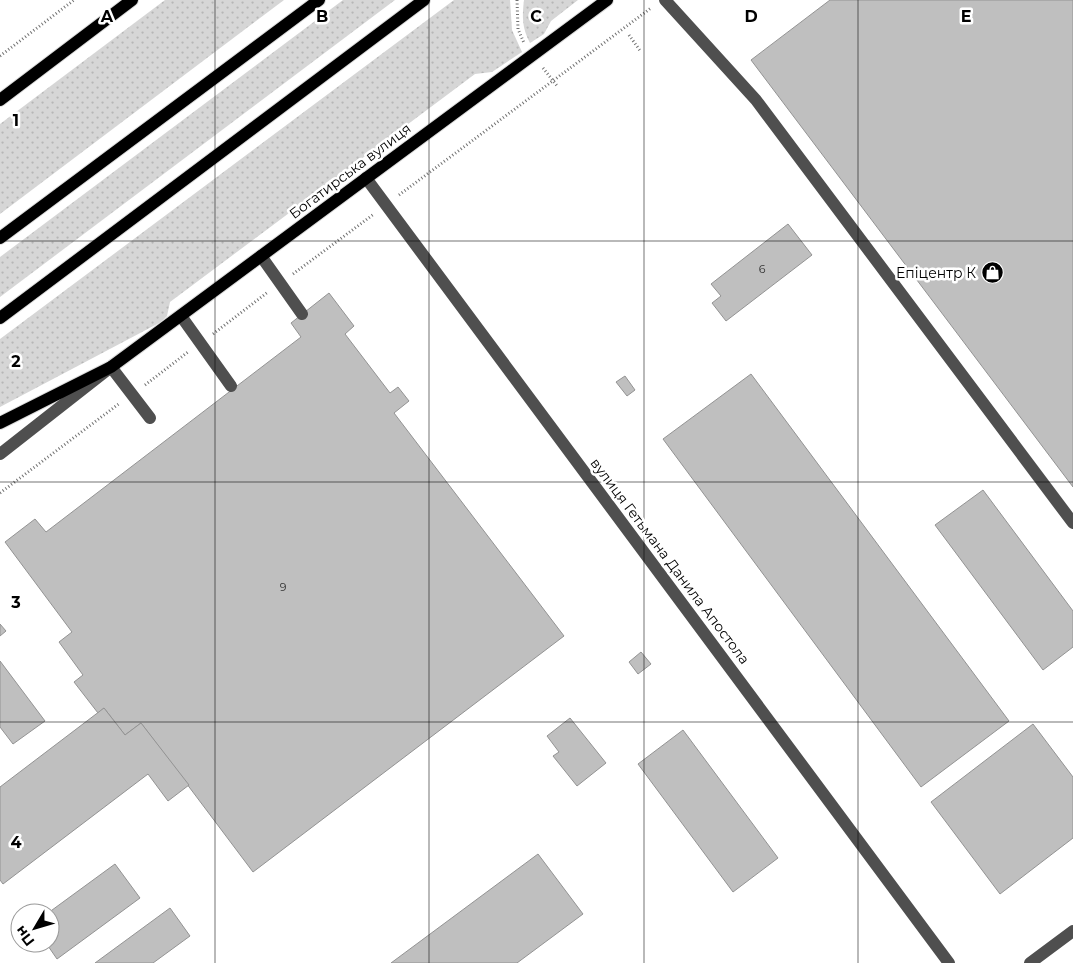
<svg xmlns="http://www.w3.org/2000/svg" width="1073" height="963" font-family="Montserrat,sans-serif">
  <defs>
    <pattern id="grass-dots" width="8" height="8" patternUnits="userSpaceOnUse" patternTransform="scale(1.25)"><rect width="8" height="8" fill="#d6d6d6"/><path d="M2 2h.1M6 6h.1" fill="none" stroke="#b6b6b6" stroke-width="1.8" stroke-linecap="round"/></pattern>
  </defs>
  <rect width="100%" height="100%" fill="#fff"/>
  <g fill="url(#grass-dots)">
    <path d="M165 0H284L0 214V124Z"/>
    <path d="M343 0H395L0 297V257Z"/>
    <path d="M454 0H510L512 30 522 52 492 72 475 74 170 302 167 316 161 322 0 407V339Z"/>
    <path d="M524 0H578L551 21 544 34 530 43C522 28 522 17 524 0Z"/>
  </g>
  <g fill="#bfbfbf" stroke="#939393">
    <path d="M830 0H1073V487L751 60Z"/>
    <path d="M788 224 812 255 726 321 712 303 721 296 711 284Z"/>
    <path d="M329 293 354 326 345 334 390 393 398 387 409 401 394 413 564 636 253 872 141 723 125 735 104 708 98 713 74 682 83 675 59 642 72 632 5 542 35 519 46 532 301 337 291 323Z"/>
    <path d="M751 374 1009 721 921 787 663 439Z"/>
    <path d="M625 376 635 390 627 396 616 382Z"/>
    <path d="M983 490 1073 611V647L1043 670 935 525Z"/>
    <path d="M0 624 6 631 0 636Z"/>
    <path d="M641 652 651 664 638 674 629 662Z"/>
    <path d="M0 661 45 721 13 744 0 727Z"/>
    <path d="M104 708 125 735 141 723 189 785 168 801 148 774 3 884 0 880V787Z"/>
    <path d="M570 718 606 763 577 786 553 756 559 752 547 736Z"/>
    <path d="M1033 724 1073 777V838L1000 894 931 802Z"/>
    <path d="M683 730 778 858 733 892 638 764Z"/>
    <path d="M538 854 583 914 517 963H391Z"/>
    <path d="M115 864 140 898 57 959 46 943H50V913H48Z"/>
    <path d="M170 908 190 936 153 963H95Z"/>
  </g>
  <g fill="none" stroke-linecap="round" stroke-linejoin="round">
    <defs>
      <g id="major">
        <path d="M0 100 132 0"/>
        <path d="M0 238 319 0"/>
        <path d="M0 318 424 0"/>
        <path d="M0 423 111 367 607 0"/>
      </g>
    </defs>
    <use href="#major" stroke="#dbdbdb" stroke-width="14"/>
    <g stroke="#717171" stroke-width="3" stroke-dasharray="1 2.5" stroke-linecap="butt">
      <path d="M517 0 518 29 524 43"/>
      <path d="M629 35 641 52"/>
      <path d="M0 56 74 0"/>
      <path d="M543 68 558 87"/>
      <path d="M399 195 651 8"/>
      <path d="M293 274 374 214"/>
      <path d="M213 334 268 292"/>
      <path d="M145 385 188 352"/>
      <path d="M0 493 120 403"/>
    </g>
    <g stroke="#4f4f4f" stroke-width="12">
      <path d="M665 0 756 100 1073 523"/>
      <path d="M366 178 949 963"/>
      <path d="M261 256 302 314"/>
      <path d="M181 316 231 386"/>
      <path d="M0 454 111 367 150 418"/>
      <path d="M1030 963 1073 931"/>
    </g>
    <use href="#major" stroke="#000" stroke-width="12"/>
  </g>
  <path fill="none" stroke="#000" stroke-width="1" stroke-opacity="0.55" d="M215 0V963M429 0V963M644 0V963M858 0V963M0 241H1073M0 482H1073M0 722H1073"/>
  <defs>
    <symbol id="shop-disc" viewBox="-11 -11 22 22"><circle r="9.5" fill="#000" stroke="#fff"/><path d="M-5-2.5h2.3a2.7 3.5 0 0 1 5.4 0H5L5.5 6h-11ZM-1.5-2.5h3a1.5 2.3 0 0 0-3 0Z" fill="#fff"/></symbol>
  </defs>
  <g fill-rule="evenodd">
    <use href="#shop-disc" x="980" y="260" width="25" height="25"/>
  </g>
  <g text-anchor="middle" stroke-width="5" stroke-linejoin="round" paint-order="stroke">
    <g font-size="11" fill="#303030">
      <text x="762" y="273">6</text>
      <text x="283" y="591">9</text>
    </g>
    <g font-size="14" fill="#000" stroke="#fff">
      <text transform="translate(350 171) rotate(-37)" y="5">Богатирська вулиця</text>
      <text transform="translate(670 561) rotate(53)" y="5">вулиця Гетьмана Данила Апостола</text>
    </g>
    <g font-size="14" fill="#000" stroke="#fff" text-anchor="end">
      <text x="976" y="278">Епіцентр К</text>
    </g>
  </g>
  <g font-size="16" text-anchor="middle" font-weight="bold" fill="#000" stroke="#fff" stroke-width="5" stroke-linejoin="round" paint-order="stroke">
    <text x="107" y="22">A</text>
    <text x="322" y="22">B</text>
    <text x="536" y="22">C</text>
    <text x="751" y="22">D</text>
    <text x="966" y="22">E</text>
    <text x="16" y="126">1</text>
    <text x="16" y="367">2</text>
    <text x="16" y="608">3</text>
    <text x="16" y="848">4</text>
  </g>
  <g transform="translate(35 928) rotate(232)"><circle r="24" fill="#ffffff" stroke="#999999"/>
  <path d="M0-4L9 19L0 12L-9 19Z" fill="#000000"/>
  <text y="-8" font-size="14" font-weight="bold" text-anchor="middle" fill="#000000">Пн</text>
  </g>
</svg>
